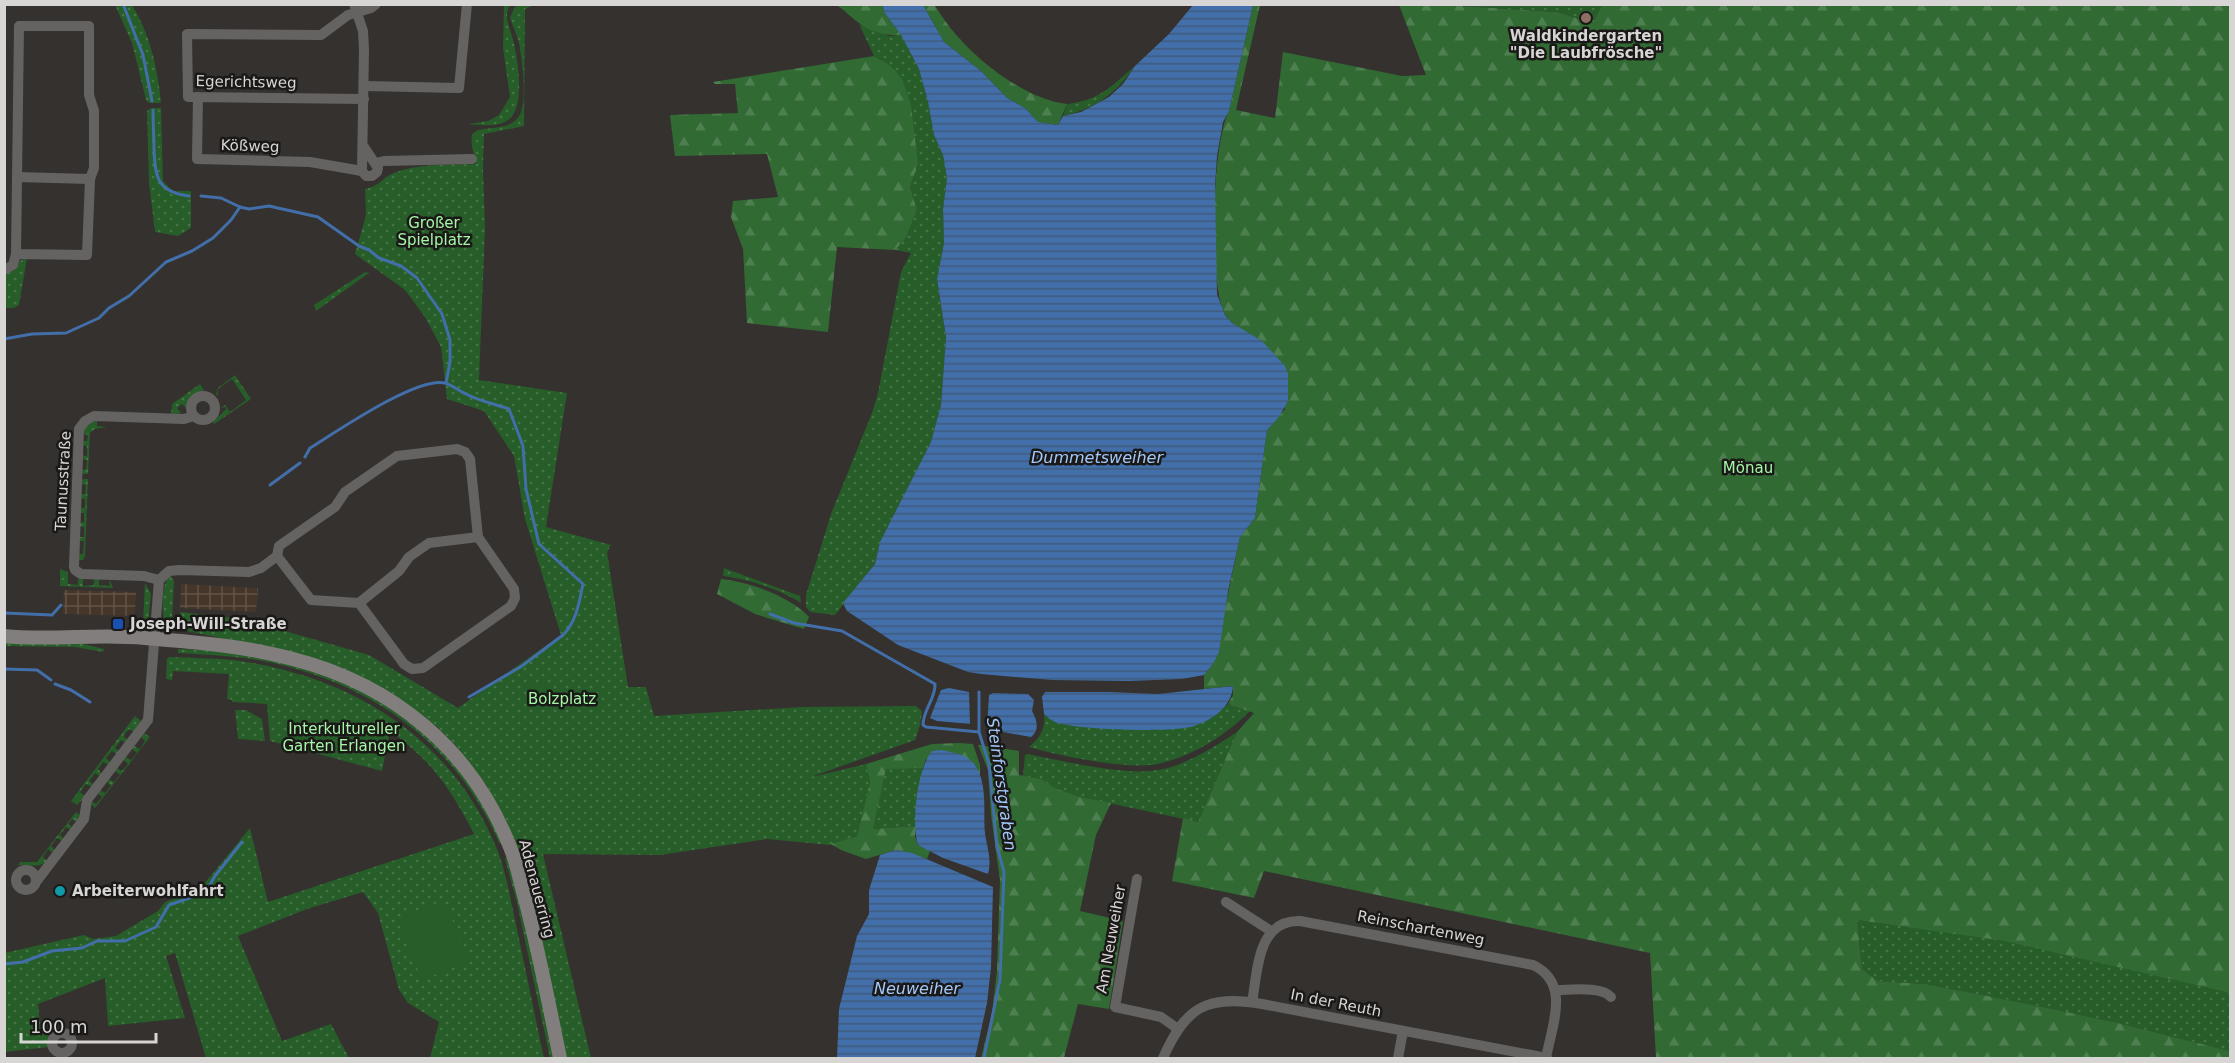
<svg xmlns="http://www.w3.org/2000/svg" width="2235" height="1063" font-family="'DejaVu Sans',sans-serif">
  <defs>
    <pattern id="industrial-grid" width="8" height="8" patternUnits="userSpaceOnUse" patternTransform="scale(1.5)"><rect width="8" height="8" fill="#453629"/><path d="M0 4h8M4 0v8" fill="none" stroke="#5f5247"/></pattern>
    <pattern id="green-dots" width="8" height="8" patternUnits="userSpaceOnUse" patternTransform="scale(1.5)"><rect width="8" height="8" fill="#265d28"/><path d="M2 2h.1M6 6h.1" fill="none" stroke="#457446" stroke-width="1.8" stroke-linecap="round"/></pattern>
    <pattern id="forest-firs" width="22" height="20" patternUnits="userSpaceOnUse" patternTransform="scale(1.5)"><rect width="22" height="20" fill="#316a33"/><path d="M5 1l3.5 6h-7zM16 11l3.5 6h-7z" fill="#4e7f50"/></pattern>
    <pattern id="water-rules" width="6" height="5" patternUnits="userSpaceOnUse" patternTransform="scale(1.5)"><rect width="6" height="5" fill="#426faa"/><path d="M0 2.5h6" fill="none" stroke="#415a7a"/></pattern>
  </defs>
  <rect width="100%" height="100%" fill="#34312e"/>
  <g fill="url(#industrial-grid)">
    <path d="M181 584 258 588 256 612 180 608Z"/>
    <path d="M64 590 136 592 135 616 63 614Z"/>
  </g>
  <g fill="url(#green-dots)">
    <path d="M115 5H132C150 34 158 69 161 103H149L146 100 132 43Z"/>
    <path d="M504 5H510C503 17 510 27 513 40 518 58 527 113 505 122 495 127 479 125 469 124L488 121 499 115 510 97 503 48Z"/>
    <path d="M516 5H534L525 9 524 126 484 134 483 168 485 229 479 380 567 393 546 527 611 545 607 552 628 687H646L654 716 801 707 916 706 922 711 920 725 915 740 811 777 866 764 870 782 857 836 830 845 767 839 660 855 543 854 591 1058H566L514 840 487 786 456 746 437 727 397 698 236 641 182 630 180 612 243 619 369 655 458 708 561 635 525 519 514 456 484 411 447 399 441 347 425 317 405 290 355 254 366 215 365 189C382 185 381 178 394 173 419 163 449 165 476 164 475 156 470 144 472 136 475 122 512 136 521 112 527 97 522 59 519 43 517 34 512 26 510 17Z"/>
    <path d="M1444 5H1603L1594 23 1557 12Z"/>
    <path d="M859 24 889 36 901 35 919 69 928 102 934 135 943 155 947 178 943 209 944 243 937 279 946 337 941 405 931 442 880 542 875 564 835 615 810 612 806 607V595L831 514 872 413 878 393 901 272 911 253 895 250 906 238 917 210 910 187 918 164 890 65 874 56Z"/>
    <path d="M1135 66C1116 93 1096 109 1063 116L1067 104C1100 100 1110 87 1135 66Z"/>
    <path d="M151 108H161L163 181 173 191H191V228L178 236 155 232 149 183 147 111Z"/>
    <path d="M27 258 19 305 14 308H5V274L15 270 21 260Z"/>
    <path d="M365 272 369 273 316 311 314 305Z"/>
    <path d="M235 375 251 399 214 424 213 422 226 409 225 407 220 408 225 405 230 412 246 400 232 379 218 389V395H216L218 388Z"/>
    <path d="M200 384 204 390 191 398 186 408 182 404 177 408 181 413 171 415 172 404Z"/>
    <path d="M97 421V426L107 427 95 429 90 433 88 474H83L80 470 86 469 87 460 81 459V455L87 456V446L81 445V441H87L88 435 82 434 86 425Z"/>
    <path d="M83 479H88L85 556 83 560H78L77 554H83L84 541H78L77 537H84V527L78 526V523L84 522V513L79 512V508H85V499L79 498V494H85L86 485 80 484Z"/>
    <path d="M724 568 800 596 801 603C779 589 748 579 723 576Z"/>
    <path d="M60 569 68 572V584L78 585V579H83V586L94 585V579H99V585L109 586 110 580 113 588 60 586Z"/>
    <path d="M170 575 174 581 172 620 167 622 164 620C162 607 161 585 170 575Z"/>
    <path d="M145 583 151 594 148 623 143 622Z"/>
    <path d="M5 641 80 643 104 649 103 652 75 647 5 646Z"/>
    <path d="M178 649C201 650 224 650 247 654 329 667 416 710 467 776 482 797 492 823 504 845L499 843C457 745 375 686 273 663 242 656 210 655 178 653Z"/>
    <path d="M169 657C190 658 212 658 233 660 350 675 452 737 497 849 506 872 510 897 515 920 525 966 534 1012 544 1058H430L439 1022 408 1003 399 990 378 913 363 892 307 909 238 936 282 1041 331 1024 349 1058H206L175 953 166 956 185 1018 108 1026 105 978 38 1004 41 1034H48L49 1047 5 1052 4 953 84 935 93 939 116 936 158 911 165 902 200 889 250 828 268 902 474 834C450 788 433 762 390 731L382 771 270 741 267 704 232 702V700L227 699 229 674 173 671 172 680 166 679 167 659Z"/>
    <path d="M1228 704 1250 711C1225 736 1193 756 1158 764 1128 770 1060 756 1029 747 1040 738 1046 728 1044 714L1048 718 1212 717Z"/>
    <path d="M235 710H246L262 719 265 741 238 739Z"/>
    <path d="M135 716 142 722 134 732 129 729 123 736 128 740 126 743 121 740 115 748 119 751 117 754 112 751 106 758 110 762 109 765 103 762 98 769 102 774 100 776 95 773 89 781 93 784 92 787 86 784 80 792 85 796 77 805 71 801Z"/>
    <path d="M1237 732 1198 822 1080 797 1054 788 1041 779 1023 776 1025 755 1028 754C1062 761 1125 776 1158 770 1185 766 1214 747 1237 732Z"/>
    <path d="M144 733 150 737 95 808 91 804V801L96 804 102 797 98 793 100 790 105 793 111 786 107 782 109 779 114 782 120 775 115 771 117 768 122 771 128 764 124 760 126 757 131 760 137 753 132 749 134 746 140 749 145 741 141 737Z"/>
    <path d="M886 768H923L917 804 916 826 873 829Z"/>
    <path d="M76 812 81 816 77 822 72 819 68 824 72 827 71 830 66 827 60 835 64 839 62 841 57 838 51 846 55 850 53 853 48 849 43 857 47 861C40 868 28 865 18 865L20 862H37Z"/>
    <path d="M507 855 518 890 555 1058H550L517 903 505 859Z"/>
    <path d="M1857 920 2005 940 2230 993V1051L2118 1023 2034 1005 1926 984 1878 981 1862 969Z"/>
  </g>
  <g fill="url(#forest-firs)">
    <path d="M1603 4 2230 5V993L2005 941 1857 920 1862 969 1878 981 1926 984 2034 1005 2118 1023 2230 1051V1058H1656L1650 953 1264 871 1254 898 1172 881 1183 818 1198 822 1237 732 1254 713 1228 704 1233 695V686L1204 689V675L1213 664 1240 537 1255 518 1267 430 1285 409 1262 341C1250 334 1232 327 1225 314 1208 284 1212 142 1229 111L1253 5H1260L1236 110 1275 118 1283 52 1402 76 1426 75 1399 5H1444L1557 12 1593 23Z"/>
    <path d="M836 5H883L884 12 901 35C887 36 870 32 859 23 850 17 845 10 836 5Z"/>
    <path d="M923 5H935C958 47 1018 98 1067 104L1058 125 1038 122 1025 108 1007 98 981 71 944 42Z"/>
    <path d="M874 56 890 65 902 79 911 105 918 164 910 187 917 210 906 238 895 250 837 247 828 332 747 323 743 249 731 217 733 201 778 197 767 154 675 156 670 115 738 113 735 84H715L713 82Z"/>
    <path d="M721 579C750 582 789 596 809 617L804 629 755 614 717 594Z"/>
    <path d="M959 743 973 744 980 765V775L975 765 926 759 923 768 886 769 873 829 916 826 915 836 918 845 930 851 927 859 896 850 866 859 841 850 831 844 857 836 870 782 866 764 932 744Z"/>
    <path d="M978 745 1019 751V775L1041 779 1055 788 1080 797 1111 803 1096 835 1080 911 1123 921 1109 1009 1078 1004 1064 1058H981L992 1013 997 971 1000 880 991 815 988 770Z"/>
  </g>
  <g fill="#265d28">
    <path d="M537 683 546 687C550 698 543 703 536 709L525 703 528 687Z"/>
    <path d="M444 900 469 961 422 980 397 920Z"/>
  </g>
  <g fill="url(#water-rules)">
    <path d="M883 5H923L944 42 981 71 1007 98 1025 108 1038 122 1058 125 1063 116 1081 112 1109 97 1123 84 1135 66 1169 34 1193 5H1253L1229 111 1223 122 1217 156 1215 186 1217 294 1225 315 1232 323 1262 341 1285 366 1288 374V401L1279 417 1267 430 1255 518 1240 537 1228 591 1219 652 1213 664 1204 675 1182 679 1129 681 1052 680 981 674 968 672 898 645 847 611 843 603 875 564 880 542 931 442 941 405 946 337 937 279 944 243 943 209 947 178 943 155 934 135 928 102 919 69 901 35 884 12Z"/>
    <path d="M1233 686C1232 707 1212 720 1194 726 1174 733 1074 730 1055 722 1051 720 1047 717 1044 714L1042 697 1045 692H1108L1158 694Z"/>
    <path d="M949 688 969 692 970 724 937 721 930 718 941 690Z"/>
    <path d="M993 693 1028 694 1034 700 1032 711C1037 720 1040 730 1031 737L987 729 989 695Z"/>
    <path d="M942 750C954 753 967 754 975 765 988 784 983 812 985 833 987 848 992 859 988 874L943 858 918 845C911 823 917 769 932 751Z"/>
    <path d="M896 850 912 853 993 887 991 967 987 1003 975 1058H837L839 1009 857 936 869 914V890L880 855Z"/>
  </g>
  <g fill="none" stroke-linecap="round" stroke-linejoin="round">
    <g stroke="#426faa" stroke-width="3">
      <path d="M123 4 143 55 152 101"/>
      <path d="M153 110C153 123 154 136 154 149 155 177 157 192 189 196"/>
      <path d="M201 196 221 198 240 207 249 209 269 206 318 217 359 246 369 250 379 258 401 266 417 278 442 314 450 340V362L446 383"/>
      <path d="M4 339 32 334 66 333 99 318 109 308 129 296 166 262 192 251 213 238 231 220 240 207"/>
      <path d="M305 457 310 448C336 432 417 376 445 383 452 385 459 391 466 394 479 401 495 404 509 409L523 446 526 489 539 544 583 584C579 602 577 621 563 635L522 666 469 697"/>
      <path d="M270 485 300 463"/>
      <path d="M4 613 52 615 61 605"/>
      <path d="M770 614 794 623 842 631 935 684C936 698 923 710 923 725L926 727 979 732"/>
      <path d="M4 669 37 670 51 680"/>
      <path d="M55 684 71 690 90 702"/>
      <path d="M979 692V732L989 764 997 846 1004 872 1000 979 984 1058"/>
      <path d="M4 964 23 962 52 951 82 948 97 941H125L156 927 169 905 201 894 207 890 215 876 242 842"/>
    </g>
    <g stroke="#656362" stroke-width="10">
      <path d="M354 4 363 31 364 49 362 171 366 176H372L377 172 378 168 364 147"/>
      <path d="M19 26H89V95L94 111V168L90 179 87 255 16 254Z"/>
      <path d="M364 86 459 88 467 4"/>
      <path d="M198 97 197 159 310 162 362 171"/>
      <path d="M364 99 188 97 187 34 321 35 348 15 371 8 376 4"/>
      <path d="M376 163 384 161 472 159"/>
      <path d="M17 177 90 179"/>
      <path d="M4 270 13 265 16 254"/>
      <circle cx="203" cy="408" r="12"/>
      <path d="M159 580 144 576 81 574 75 570 74 567 79 429 85 421 94 416 184 419 194 416"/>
      <path d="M359 603 399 571 409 557 429 543 478 537"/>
      <circle cx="26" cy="880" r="10"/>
      <path d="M1137 879 1115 1007 1161 1017 1178 1029"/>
      <path d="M36 882 84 819 87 800 148 720 159 580 169 571 180 570 249 572 261 568 277 556 279 546 335 507 345 492 397 456 457 449 465 452 470 459 478 537 514 589 515 598 511 606 423 668 412 669 404 664 359 603 311 600 277 556"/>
      <path d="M1226 902 1271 931"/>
      <path d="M1556 990C1570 990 1602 986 1611 997"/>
      <path d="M1252 1002C1258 970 1257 920 1300 921L1533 965C1571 983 1552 1025 1546 1058"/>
      <circle cx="62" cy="1043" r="10"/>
      <path d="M1163 1058C1185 1008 1206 994 1262 1004L1547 1058"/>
      <path d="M1398 1058 1403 1031"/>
    </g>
    <path stroke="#827e7d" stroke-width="14" d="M4 636C51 641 98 633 145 638 194 642 245 646 293 659 394 685 472 750 510 847 517 863 520 882 525 899 539 952 549 1005 560 1058"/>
  </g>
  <circle fill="#8d6e63" stroke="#1a1918" stroke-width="2" cx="1586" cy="18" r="6"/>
  <rect fill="#1a4fb4" stroke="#1a1918" stroke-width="2" x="112" y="618" width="12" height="12" rx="3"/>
  <circle fill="#0f9aa8" stroke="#1a1918" stroke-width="2" cx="60" cy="891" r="6"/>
  <g text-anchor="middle" stroke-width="5" stroke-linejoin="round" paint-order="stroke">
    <g font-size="15" font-weight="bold" fill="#d7d6d4" stroke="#1a1918" text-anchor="start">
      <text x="1586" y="41" text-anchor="middle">Waldkindergarten<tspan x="1586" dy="17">"Die Laubfrösche"</tspan></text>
      <text x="130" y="629">Joseph-Will-Straße</text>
      <text x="72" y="896">Arbeiterwohlfahrt</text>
    </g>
    <g font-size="15" fill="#d7d6d4" stroke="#1a1918">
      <text transform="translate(246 82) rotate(1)" y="5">Egerichtsweg</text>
      <text transform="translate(250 146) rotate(2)" y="5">Kößweg</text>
      <text transform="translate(63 481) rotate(-87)" y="5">Taunusstraße</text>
      <text transform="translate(537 889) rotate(75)" y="5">Adenauerring</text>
      <text transform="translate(1421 928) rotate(11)" y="5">Reinschartenweg</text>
      <text transform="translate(1111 939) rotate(-80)" y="5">Am Neuweiher</text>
      <text transform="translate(1336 1003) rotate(11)" y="5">In der Reuth</text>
    </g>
    <g font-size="15" fill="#a5f6a5" stroke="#1a1918">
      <text x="434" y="228">Großer<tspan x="434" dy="17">Spielplatz</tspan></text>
      <text x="1748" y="473">Mönau</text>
      <text x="562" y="704">Bolzplatz</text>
      <text x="344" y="734">Interkultureller<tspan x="344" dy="17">Garten Erlangen</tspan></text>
    </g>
    <g font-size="16" font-style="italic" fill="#a3c8fa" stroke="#1a1918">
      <text x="1097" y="463">Dummetsweiher</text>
      <text transform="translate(1002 784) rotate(82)" y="6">Steinforstgraben</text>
      <text x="917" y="994">Neuweiher</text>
    </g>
  </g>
  <rect width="2235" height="1063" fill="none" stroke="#d7d6d4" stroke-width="12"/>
  <path d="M21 1033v9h135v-9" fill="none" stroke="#d7d6d4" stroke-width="3"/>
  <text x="30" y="1033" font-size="18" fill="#d7d6d4" stroke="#1a1918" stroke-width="4.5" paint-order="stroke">100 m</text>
</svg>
